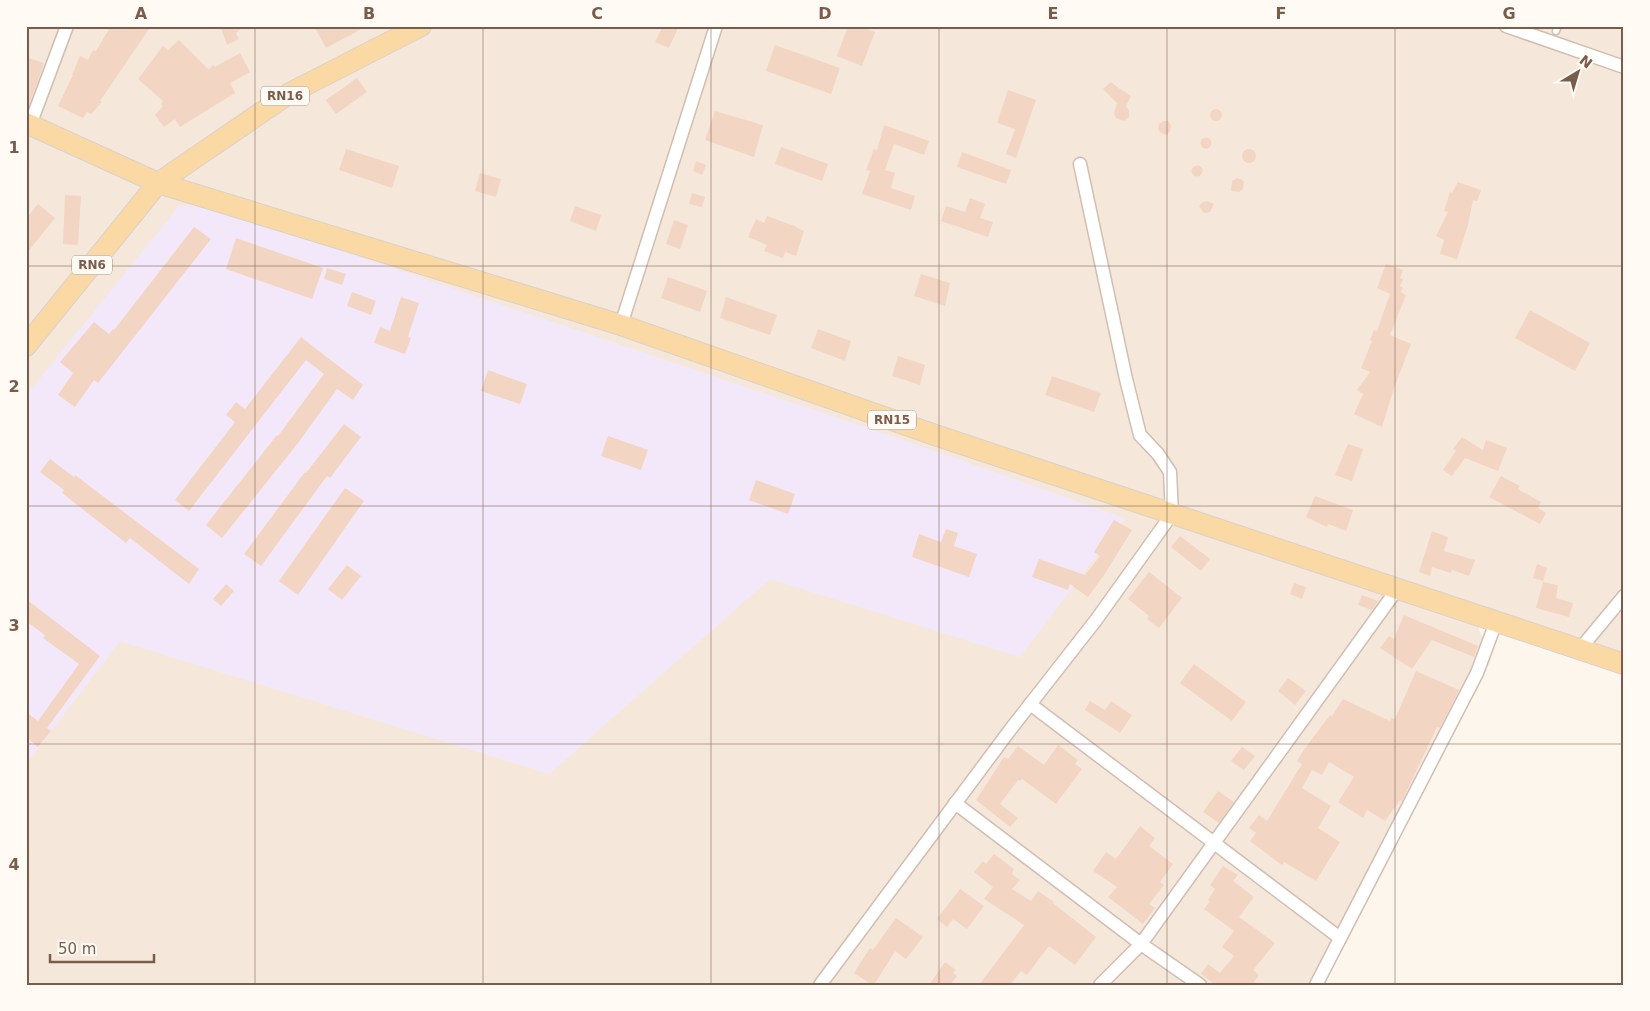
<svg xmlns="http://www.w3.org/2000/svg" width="1650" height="1011" font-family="'DejaVu Sans',sans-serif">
  <rect width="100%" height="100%" fill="#fdf6ec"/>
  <path fill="#f5e8da" d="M26 26H1624V666L1475 619 1491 660 1317 985H26Z"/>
  <path fill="#f3e8fa" d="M180 205 211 207 894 437 1125 518 1020 657 770 579 549 774 120 641 26 764V396Z"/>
  <g fill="#f3d5c3">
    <path d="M111 26H151L100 101 102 102 91 114 87 112 83 118 58 106 73 75H72L80 56 88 60 93 50 96 51Z"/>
    <path d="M220 26H244L236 33 239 39 227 45Z"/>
    <path d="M314 26H367L326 48Z"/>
    <path d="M663 26H679L669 48 655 42Z"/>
    <path d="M848 26H859L875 32 862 66 837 56Z"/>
    <path d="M179 40 209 70 213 65 215 67 240 53 250 72 230 83 235 93 180 127 175 119 164 127 155 115 163 106 161 104 163 101 138 79 163 46 168 50Z"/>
    <path d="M775 45 840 68 831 94 766 71Z"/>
    <path d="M26 57 44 63 27 111H26Z"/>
    <path d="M357 78 367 92 336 114 326 100Z"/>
    <path d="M1111 82 1117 87 1131 96 1126 106 1129 111V117L1124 121 1116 118 1114 113 1117 103 1103 89Z"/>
    <path d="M1008 90 1036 100 1016 158 1006 154 1015 129 997 123Z"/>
    <circle cx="1216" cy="115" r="6"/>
    <path d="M715 111 763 125 754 157 705 140Z"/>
    <path d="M1163 121H1168L1171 126 1170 131 1167 135 1161 133 1158 129 1159 124Z"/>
    <path d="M884 125 929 141 924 155 894 144 885 170 895 173 891 188 915 196 911 210 862 194 870 171 866 170 874 149 877 150Z"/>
    <circle cx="1206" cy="143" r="5.5"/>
    <path d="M781 147 828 164 822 181 775 164Z"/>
    <path d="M346 149 399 166 392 188 339 170Z"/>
    <circle cx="1249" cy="156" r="7"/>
    <path d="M962 152 1011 170 1006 184 957 167Z"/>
    <path d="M696 161 706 165 702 175 693 171Z"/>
    <circle cx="1197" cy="171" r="5.5"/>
    <path d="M480 173 501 179 496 197 475 191Z"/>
    <path d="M1237 178 1241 179 1244 182 1243 189 1239 192 1231 191 1232 181Z"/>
    <path d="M1458 182 1481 190 1477 201 1473 200 1468 225 1457 259 1440 254 1444 240 1436 236 1448 212 1444 211 1450 192 1452 193Z"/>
    <path d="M692 193 705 197 702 207 689 204Z"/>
    <path d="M65 195 81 196 78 245 63 244Z"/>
    <path d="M970 198 985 204 980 218 993 222 988 237 941 221 946 206 965 212Z"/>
    <path d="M1207 201 1214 204 1210 212 1205 213 1203 212 1199 206 1203 202Z"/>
    <path d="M38 204 55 218 26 254V219Z"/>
    <path d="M575 206 601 215 596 231 570 221Z"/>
    <path d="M767 216 797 227V228L804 231 796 256 785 252 783 258 764 251 767 245 748 237 756 219 764 223Z"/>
    <path d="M674 220 688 225 680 249 666 244Z"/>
    <path d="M194 227 211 239 98 383 94 380 75 407 58 395 73 373 60 362 94 322 109 334 113 329 114 330Z"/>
    <path d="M236 238 323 268 312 299 226 269Z"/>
    <path d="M1386 264 1403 270 1400 278 1403 279 1400 286 1403 288 1401 292 1406 295 1390 335 1411 344 1394 388 1382 427 1354 414 1363 394 1357 390 1370 372 1361 368 1372 341 1370 340 1374 330 1377 331 1390 294 1377 288Z"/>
    <path d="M327 268 346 274 342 285 324 279Z"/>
    <path d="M921 274 950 283 945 306 914 296Z"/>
    <path d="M668 277 707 291 700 312 661 298Z"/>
    <path d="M352 292 376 301 371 315 347 306Z"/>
    <path d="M401 297 419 303 408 337 411 338 405 354 374 343 380 327 390 331Z"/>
    <path d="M726 297 777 315 770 335 720 318Z"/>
    <path d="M1530 310 1590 343 1575 371 1515 338Z"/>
    <path d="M818 329 851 341 845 361 811 348Z"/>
    <path d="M301 337 363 385 353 400 337 389 298 443 222 538 206 525 277 435 278 436 324 374 306 360 189 511 175 500 235 422 226 415 236 402 245 409Z"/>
    <path d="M898 356 925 365 920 385 892 376Z"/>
    <path d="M488 370 527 384 520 404 481 391Z"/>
    <path d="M1052 376 1101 393 1094 412 1045 395Z"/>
    <path d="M344 424 361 437 330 478 327 476 261 566 244 554 305 472 306 473Z"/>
    <path d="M608 436 648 450 641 470 601 456Z"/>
    <path d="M1462 437 1483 450 1486 440 1507 448 1498 471 1465 458 1452 476 1443 470 1456 451 1453 449Z"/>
    <path d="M1348 444 1363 449 1352 481 1335 475Z"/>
    <path d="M50 459 74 477 75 475 199 569 189 584 130 538 126 543 62 493 64 490 40 472Z"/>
    <path d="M1501 476 1520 486 1518 489 1541 502 1538 508 1546 513 1540 524 1489 497Z"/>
    <path d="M756 480 795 494 788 514 749 500Z"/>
    <path d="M345 488 364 501 298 595 279 581Z"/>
    <path d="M1315 496 1353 510 1346 531 1328 524 1327 527 1306 517Z"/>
    <path d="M1114 520 1132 530 1104 575 1088 597 1070 584 1068 590 1032 577 1039 559 1085 575 1100 556 1094 552Z"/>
    <path d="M946 529 958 533 954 546 977 554 969 577 912 557 919 534 941 542Z"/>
    <path d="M1432 531 1448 537 1444 551 1475 560 1469 576 1452 570 1451 573 1432 567 1430 576 1419 572Z"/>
    <path d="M1180 536 1210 559 1201 571 1171 547Z"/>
    <path d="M1537 564 1547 568 1543 581 1533 578Z"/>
    <path d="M347 565 361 576 342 600 328 589Z"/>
    <path d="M1149 572 1182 598 1159 628 1147 619 1149 616 1128 599Z"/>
    <path d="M1543 582 1558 585 1556 598 1573 603 1569 617 1536 608Z"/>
    <path d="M1294 583 1306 587 1302 599 1290 594Z"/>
    <path d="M226 584 234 591 221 606 213 599Z"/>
    <path d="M1362 595 1378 601 1372 610 1358 605Z"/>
    <path d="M26 599 100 656 47 728 51 731 38 747 26 737V712L38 721 79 664 43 638 45 635 26 621Z"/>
    <path d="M1404 615 1478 646 1474 657 1432 640 1412 669 1380 648 1389 636 1394 639Z"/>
    <path d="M1194 664 1246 702 1232 721 1180 683Z"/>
    <path d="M1416 671 1459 690 1440 728 1437 727 1402 801 1400 800 1385 821 1367 810 1363 818 1338 802 1354 777 1329 762 1322 775 1312 770 1302 788 1331 806 1318 828 1340 842 1316 881 1284 862 1282 865 1250 841 1256 833 1249 828 1259 815 1267 821 1302 764 1297 761 1303 751 1330 715 1332 716 1343 699 1390 721 1391 718 1395 719Z"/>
    <path d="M1288 678 1306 691 1295 705 1278 691Z"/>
    <path d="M1090 701 1105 710 1111 701 1132 715 1120 733 1085 710Z"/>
    <path d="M1058 745 1078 760 1075 764 1082 769 1056 804 1022 779 1020 781 1018 780 1000 804 1018 818 1010 827 976 800 1004 757 1008 759 1018 746 1044 765Z"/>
    <path d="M1242 747 1255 756 1244 770 1231 761Z"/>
    <path d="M1218 791 1234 802 1219 823 1203 812Z"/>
    <path d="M1140 826 1155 838 1149 846 1173 864 1160 882 1164 885 1149 904 1155 908 1143 924 1108 897 1117 887 1093 871 1106 852 1116 859Z"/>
    <path d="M994 854 1014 869 1012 874 1020 880 1012 889 1031 901 1038 891 1054 902 1053 903 1096 937 1075 965 1049 946 1027 975 1021 971 1010 985H979L1024 925 984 899 993 887 974 872 983 861 986 864Z"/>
    <path d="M1223 866 1238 875 1233 881 1254 897 1239 917 1275 943 1253 970 1259 975 1252 985H1212L1213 983 1201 974 1208 964 1220 973 1234 956 1222 947 1234 931 1204 909 1210 901 1208 900 1215 889 1210 885Z"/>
    <path d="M960 889 984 906 967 929 953 919 947 927 937 919Z"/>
    <path d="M896 918 923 937 906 959 895 951 874 985H872L854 973 870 948 873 950Z"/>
    <path d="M945 962 956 970 953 973 957 976 950 985H929Z"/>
  </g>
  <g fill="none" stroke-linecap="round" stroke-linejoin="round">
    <defs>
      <path id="lane" d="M1556 31 1558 26"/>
      <g id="street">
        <path d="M1506 26 1624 67"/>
        <path d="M30 125 67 26"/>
        <path d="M621 325 716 26"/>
        <path d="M1580 649 1624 596"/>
        <path d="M1030 704 1340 938"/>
        <path d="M955 803 1141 944 1200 985"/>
        <path d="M820 985 1010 730 1096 620 1172 514 1170 472 1158 454 1140 435 1126 379 1080 164"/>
        <path d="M1100 985 1141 944 1398 588"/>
        <path d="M1316 985 1477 673 1496 622"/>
      </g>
      <g id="primary">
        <path d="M26 123 158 183 621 325 935 435 1624 664"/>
        <path d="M26 346 158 183 290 93 421 26"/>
      </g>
    </defs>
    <use href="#lane" stroke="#d1beb0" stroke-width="9"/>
    <use href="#street" stroke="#d1beb0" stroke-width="15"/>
    <use href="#primary" stroke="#dad1cd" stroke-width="22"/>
    <use href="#lane" stroke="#fff" stroke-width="6"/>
    <use href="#street" stroke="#fff" stroke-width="12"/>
    <use href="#primary" stroke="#fbd9a5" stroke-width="20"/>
  </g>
  <path fill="none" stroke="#7a5c4d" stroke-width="1" stroke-opacity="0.55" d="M255 26V985M483 26V985M711 26V985M939 26V985M1167 26V985M1395 26V985M26 266H1624M26 506H1624M26 744H1624"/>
  <g text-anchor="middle" stroke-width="4" stroke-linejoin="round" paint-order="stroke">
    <g fill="#fffaf3" stroke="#a28b7f" stroke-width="1">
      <rect x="261" y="86.5" width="48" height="19" rx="4"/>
      <rect x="72" y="255.5" width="40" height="19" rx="4"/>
      <rect x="868" y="410.5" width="48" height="19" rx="4"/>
    </g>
    <g font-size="12" font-weight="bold" fill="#7a5c4d">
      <text x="285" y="100">RN16</text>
      <text x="92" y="269">RN6</text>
      <text x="892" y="424">RN15</text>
    </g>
  </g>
  <rect width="1650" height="1011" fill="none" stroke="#fffaf3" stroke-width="55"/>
  <g transform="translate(1578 72) rotate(38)" stroke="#fffaf3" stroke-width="4" paint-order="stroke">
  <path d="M0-4L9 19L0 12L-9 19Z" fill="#7a5c4d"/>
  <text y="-8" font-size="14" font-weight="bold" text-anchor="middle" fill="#7a5c4d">N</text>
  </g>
  <path d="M50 954v8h104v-8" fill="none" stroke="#7a5c4d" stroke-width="2.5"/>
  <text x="58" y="954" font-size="15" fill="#7a5c4d" stroke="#fffaf3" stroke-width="4" paint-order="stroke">50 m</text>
  <rect x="28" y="28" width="1594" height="956" fill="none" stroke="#7a5c4d" stroke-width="2"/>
  <g font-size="16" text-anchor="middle" font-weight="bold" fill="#7a5c4d">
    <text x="141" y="19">A</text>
    <text x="369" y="19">B</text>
    <text x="597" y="19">C</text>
    <text x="825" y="19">D</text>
    <text x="1053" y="19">E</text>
    <text x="1281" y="19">F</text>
    <text x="1509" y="19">G</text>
    <text x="14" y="153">1</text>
    <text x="14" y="392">2</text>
    <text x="14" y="631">3</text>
    <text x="14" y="870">4</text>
  </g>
</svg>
